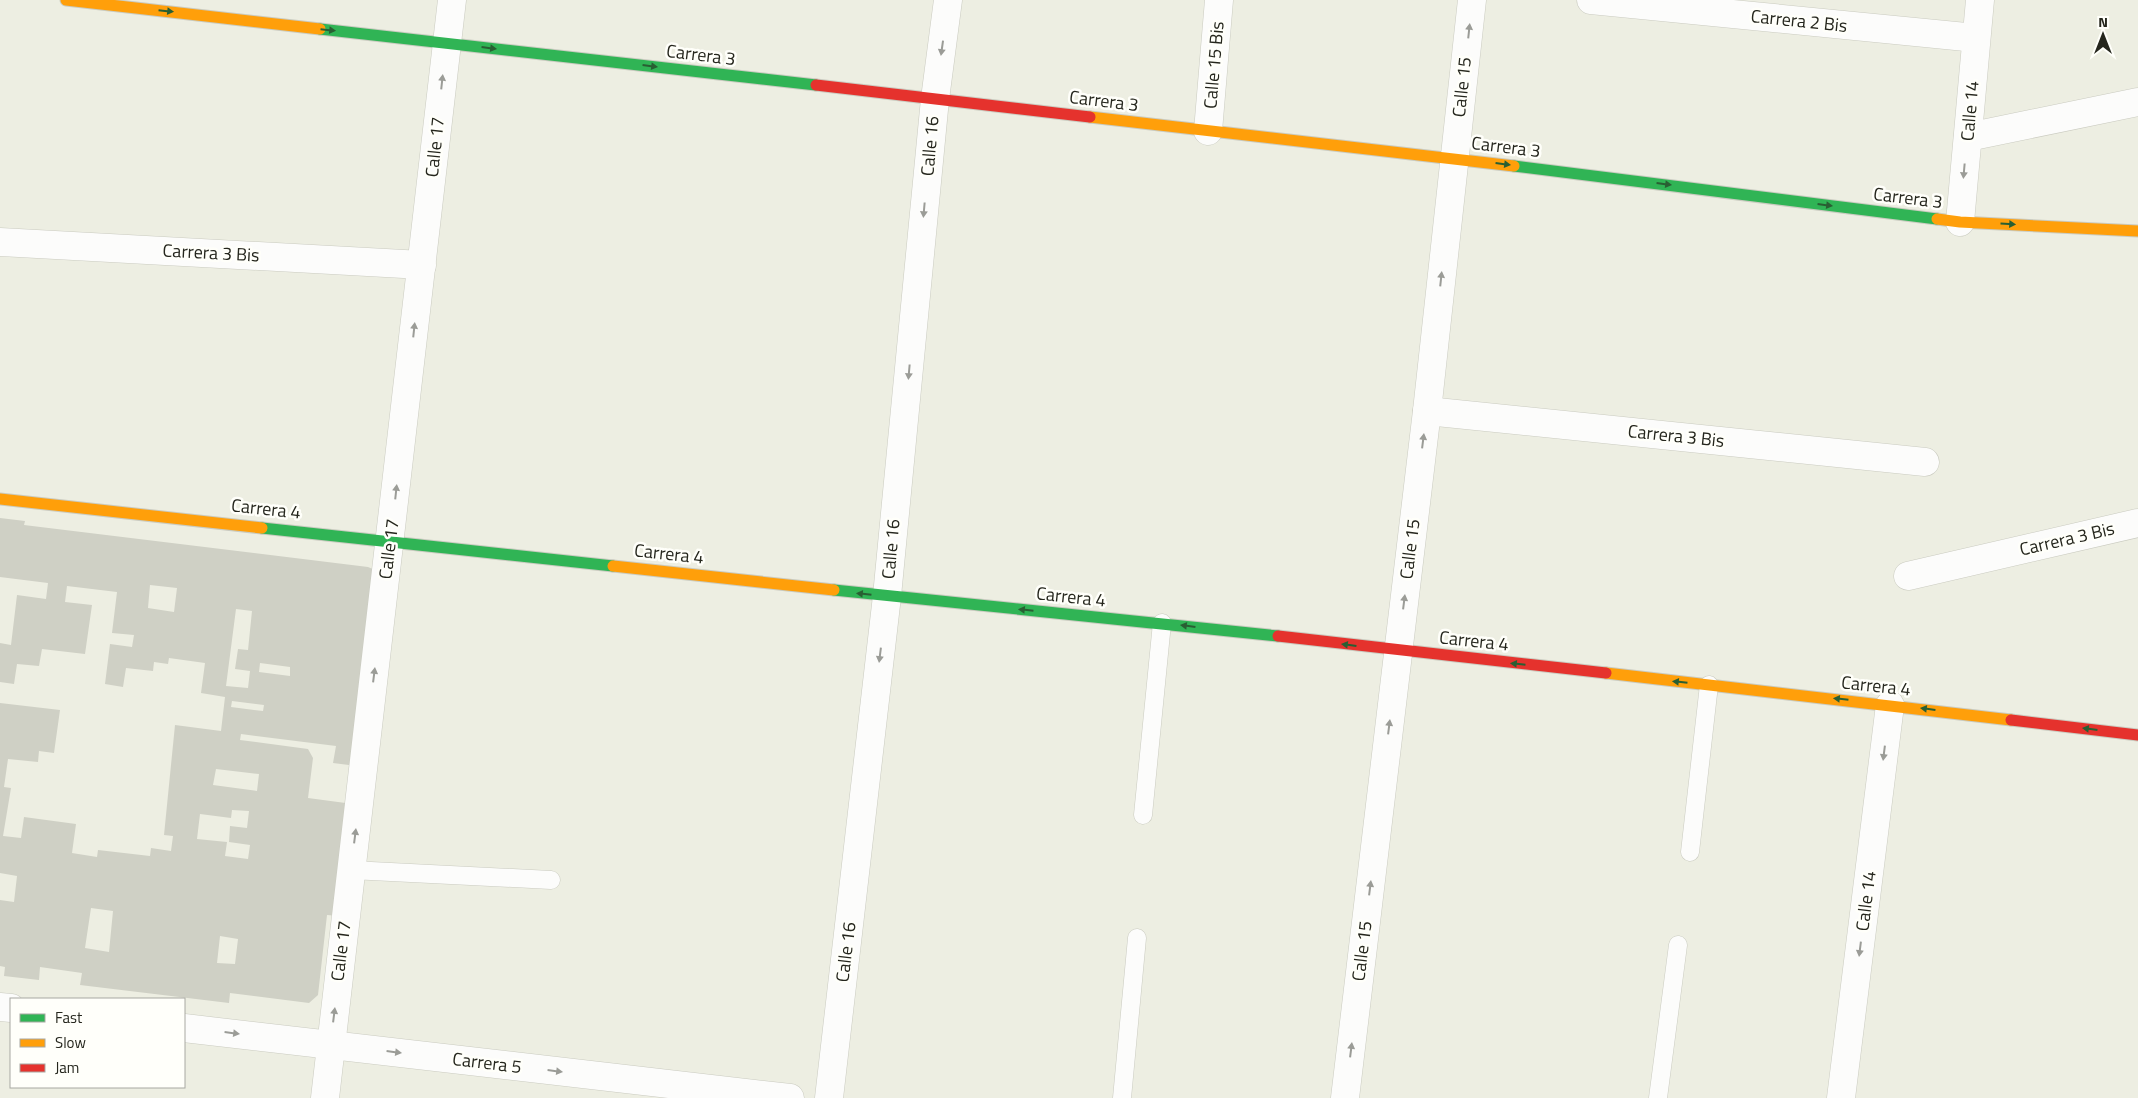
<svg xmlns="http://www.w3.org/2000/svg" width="2138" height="1098" font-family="'Titillium Web',sans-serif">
  <rect width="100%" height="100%" fill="#edeee2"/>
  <path fill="#cfd0c5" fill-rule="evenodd" d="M0 518 25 521 24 525 368 567 375 570 357 766 333 763 336 746 241 734 240 740 308 749 313 758 308 798 353 804 340 916 327 915 318 995 309 1003 230 993 229 1003 80 985 82 973 40 967 39 980 4 976 5 967 0 966V900L14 902 17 876 0 873V703L60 710 54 753 39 751 38 762 8 759 4 787 11 788 3 836 21 838 24 817 76 824 72 853 97 857 98 850 150 856 151 848 171 851 173 836 164 835 175 725 221 731 225 697 201 693 205 663 169 658 168 664 154 662 153 671 126 668 123 687 105 684 110 644 132 647 134 635 112 633 117 592 67 586 65 602 92 605 85 654 42 649 39 666 17 664 14 684 0 682V643L11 645 17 595 46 599 48 583 0 577ZM150 585 177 588 174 612 148 608ZM236 609 252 611 248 650 238 649 235 669 250 671 248 688 226 686ZM260 663 290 667V676L259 672ZM232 701 264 705 263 711 231 707ZM216 769 259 774 257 791 213 785ZM232 810 249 811 247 828 230 826 229 842 250 845 248 859 225 856 227 842 197 839 200 814 231 818ZM91 908 113 911 109 952 85 948ZM220 936 238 939 235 964 217 963Z"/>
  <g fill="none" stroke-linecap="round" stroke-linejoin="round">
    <defs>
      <g id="lane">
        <path d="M1143 815 1162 623"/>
        <path d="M1690 852 1709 685"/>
        <path d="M351 870 551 880"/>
        <path d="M1122 1098 1137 938"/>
        <path d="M1658 1098 1678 945"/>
      </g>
      <g id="street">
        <path d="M1591 0 1976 38"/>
        <path d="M1208 131 1219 0"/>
        <path d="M1968 137 2138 102"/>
        <path d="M1960 222 1980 0"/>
        <path d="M0 242 422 265"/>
        <path d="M1427 411 1925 462"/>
        <path d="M1908 576 2138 523"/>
        <path d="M0 1007 11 1008"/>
        <path d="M184 1028 790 1098"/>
        <path d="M325 1098 452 0"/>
        <path d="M829 1098 887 596 935 99 948 0"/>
        <path d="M1345 1098 1427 411 1472 0"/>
        <path d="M1841 1098 1890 705"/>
      </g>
      <g id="fast">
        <path d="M320 29 816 85"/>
        <path d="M1514 166 1937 219"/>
        <path d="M262 528 613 566"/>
        <path d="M834 590 1278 636"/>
      </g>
      <g id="slow">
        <path d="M66 0 320 29"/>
        <path d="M1090 117 1514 166"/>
        <path d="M1937 219 1960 222 2138 231"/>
        <path d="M0 499 262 528"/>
        <path d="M613 566 834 590"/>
        <path d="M1606 673 2011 720"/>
      </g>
      <g id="jam">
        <path d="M816 85 1090 117"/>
        <path d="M1278 636 1606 673"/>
        <path d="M2011 720 2138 735"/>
      </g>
    </defs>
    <use href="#lane" stroke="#cacbc0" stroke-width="19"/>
    <use href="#street" stroke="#cacbc0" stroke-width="29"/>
    <use href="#fast" stroke="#cacbc0" stroke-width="13"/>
    <use href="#slow" stroke="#cacbc0" stroke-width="13"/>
    <use href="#jam" stroke="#cacbc0" stroke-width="13"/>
    <use href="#lane" stroke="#fcfcfb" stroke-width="18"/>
    <use href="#street" stroke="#fcfcfb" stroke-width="28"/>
    <use href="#fast" stroke="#30b455" stroke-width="11"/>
    <use href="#slow" stroke="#ff9f0a" stroke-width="11"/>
    <use href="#jam" stroke="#e5322d" stroke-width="11"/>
  </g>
  <defs><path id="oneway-solid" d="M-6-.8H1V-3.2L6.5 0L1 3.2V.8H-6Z" transform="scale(1.25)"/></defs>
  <g fill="#295f33">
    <use href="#oneway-solid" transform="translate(166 11) rotate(6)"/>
    <use href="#oneway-solid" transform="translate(328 30) rotate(6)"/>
    <use href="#oneway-solid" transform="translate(489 48) rotate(7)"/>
    <use href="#oneway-solid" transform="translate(650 66) rotate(7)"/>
    <use href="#oneway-solid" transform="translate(1503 164) rotate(7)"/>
    <use href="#oneway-solid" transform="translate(1664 184) rotate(7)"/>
    <use href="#oneway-solid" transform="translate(1825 205) rotate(7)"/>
    <use href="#oneway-solid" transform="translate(2008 224) rotate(3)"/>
    <use href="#oneway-solid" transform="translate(864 594) rotate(-174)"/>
    <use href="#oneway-solid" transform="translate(1026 610) rotate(-174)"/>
    <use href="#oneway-solid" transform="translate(1188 626) rotate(-173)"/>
    <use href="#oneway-solid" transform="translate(1349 645) rotate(-173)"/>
    <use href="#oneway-solid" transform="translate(1518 664) rotate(-174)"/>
    <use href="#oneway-solid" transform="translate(1680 682) rotate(-174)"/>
    <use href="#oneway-solid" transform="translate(1841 699) rotate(-174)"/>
    <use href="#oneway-solid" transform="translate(1928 709) rotate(-173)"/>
    <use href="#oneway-solid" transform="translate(2090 729) rotate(-173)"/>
  </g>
  <g fill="#9b9c97">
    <use href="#oneway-solid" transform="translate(1469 31) rotate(-84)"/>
    <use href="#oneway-solid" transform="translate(942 48) rotate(98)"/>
    <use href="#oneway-solid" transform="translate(442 82) rotate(-84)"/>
    <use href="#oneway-solid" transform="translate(1964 171) rotate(95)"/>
    <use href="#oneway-solid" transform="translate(924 210) rotate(95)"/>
    <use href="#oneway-solid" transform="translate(1441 279) rotate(-84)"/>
    <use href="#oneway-solid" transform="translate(414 330) rotate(-84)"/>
    <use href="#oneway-solid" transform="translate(909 372) rotate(95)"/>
    <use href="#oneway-solid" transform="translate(1423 441) rotate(-83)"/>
    <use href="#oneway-solid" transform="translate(396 492) rotate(-84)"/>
    <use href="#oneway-solid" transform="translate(1404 602) rotate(-83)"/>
    <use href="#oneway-solid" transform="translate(880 655) rotate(97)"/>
    <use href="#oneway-solid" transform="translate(374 675) rotate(-83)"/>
    <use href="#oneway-solid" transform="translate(1389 727) rotate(-83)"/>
    <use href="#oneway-solid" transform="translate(1884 753) rotate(97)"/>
    <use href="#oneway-solid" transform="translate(355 836) rotate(-83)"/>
    <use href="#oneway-solid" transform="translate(1370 888) rotate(-83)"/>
    <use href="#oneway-solid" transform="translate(1860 949) rotate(97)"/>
    <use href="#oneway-solid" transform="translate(334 1015) rotate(-83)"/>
    <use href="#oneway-solid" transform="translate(232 1033) rotate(7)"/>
    <use href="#oneway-solid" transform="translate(1351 1050) rotate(-83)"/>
    <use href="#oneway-solid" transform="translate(394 1052) rotate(7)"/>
    <use href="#oneway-solid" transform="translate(555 1071) rotate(7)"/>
  </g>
  <g text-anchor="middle" stroke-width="5" stroke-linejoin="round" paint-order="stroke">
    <g font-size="18" fill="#25261d" stroke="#fffffa">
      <text transform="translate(1799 21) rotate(6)" y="6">Carrera 2 Bis</text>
      <text transform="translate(701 55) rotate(7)" y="6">Carrera 3</text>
      <text transform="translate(1214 65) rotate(-85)" y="6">Calle 15 Bis</text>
      <text transform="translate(1462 87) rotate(-84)" y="6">Calle 15</text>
      <text transform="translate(1104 101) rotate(7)" y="6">Carrera 3</text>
      <text transform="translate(1970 111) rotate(-85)" y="6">Calle 14</text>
      <text transform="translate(930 146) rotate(-85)" y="6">Calle 16</text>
      <text transform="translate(435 147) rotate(-84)" y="6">Calle 17</text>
      <text transform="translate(1506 147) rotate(7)" y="6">Carrera 3</text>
      <text transform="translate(1908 198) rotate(7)" y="6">Carrera 3</text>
      <text transform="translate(211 253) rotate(3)" y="6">Carrera 3 Bis</text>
      <text transform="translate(1676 436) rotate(6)" y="6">Carrera 3 Bis</text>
      <text transform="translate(266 509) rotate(6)" y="6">Carrera 4</text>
      <text transform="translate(2067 539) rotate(-13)" y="6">Carrera 3 Bis</text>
      <text transform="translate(389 549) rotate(-83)" y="6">Calle 17</text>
      <text transform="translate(891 549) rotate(-85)" y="6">Calle 16</text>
      <text transform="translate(1410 549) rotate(-83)" y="6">Calle 15</text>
      <text transform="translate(669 554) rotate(6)" y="6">Carrera 4</text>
      <text transform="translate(1071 597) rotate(6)" y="6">Carrera 4</text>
      <text transform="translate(1474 641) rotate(6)" y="6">Carrera 4</text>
      <text transform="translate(1876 686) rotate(6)" y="6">Carrera 4</text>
      <text transform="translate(1866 901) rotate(-83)" y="6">Calle 14</text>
      <text transform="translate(341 951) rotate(-83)" y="6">Calle 17</text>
      <text transform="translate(1362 951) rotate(-83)" y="6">Calle 15</text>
      <text transform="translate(846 952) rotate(-83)" y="6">Calle 16</text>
      <text transform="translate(487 1063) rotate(7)" y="6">Carrera 5</text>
    </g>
  </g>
  <rect x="10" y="998" width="175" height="90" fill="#fffffa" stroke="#a8a8a2"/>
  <rect x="20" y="1014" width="25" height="8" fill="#30b455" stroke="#a8a8a2"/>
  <text x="55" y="1023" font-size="15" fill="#25261d">Fast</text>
  <rect x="20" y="1039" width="25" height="8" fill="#ff9f0a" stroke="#a8a8a2"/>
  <text x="55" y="1048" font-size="15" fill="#25261d">Slow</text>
  <rect x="20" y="1064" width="25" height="8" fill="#e5322d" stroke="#a8a8a2"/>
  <text x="55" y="1073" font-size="15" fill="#25261d">Jam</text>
  <g transform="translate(2103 35)" stroke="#fffffa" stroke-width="4" paint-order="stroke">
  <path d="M0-4L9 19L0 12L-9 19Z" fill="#25261d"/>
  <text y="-8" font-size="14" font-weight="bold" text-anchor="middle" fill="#25261d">N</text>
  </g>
</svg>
